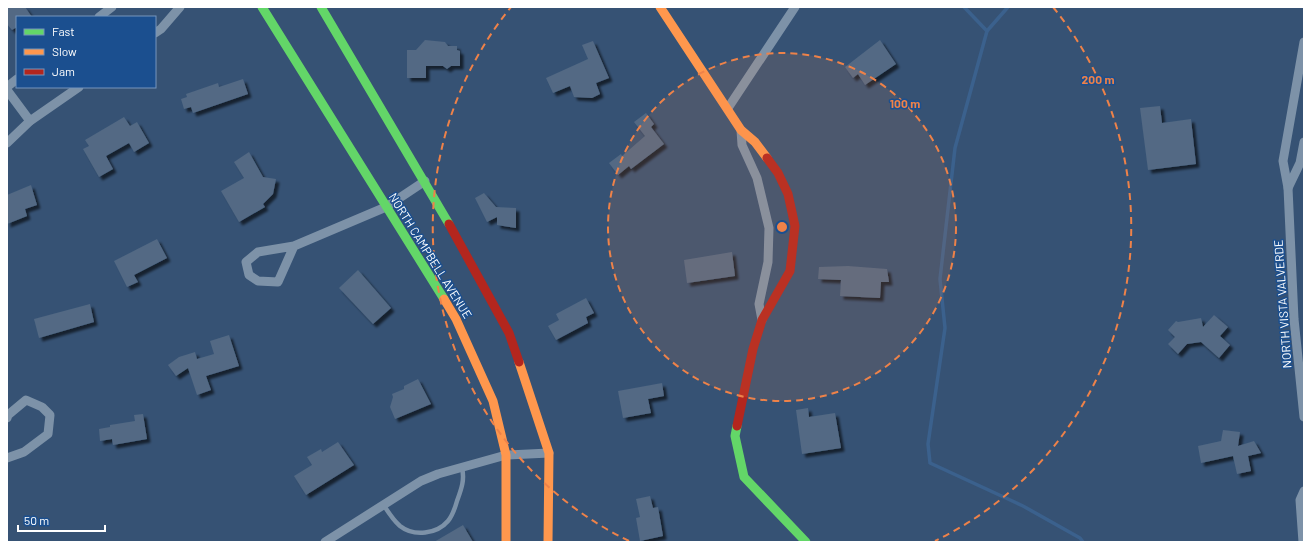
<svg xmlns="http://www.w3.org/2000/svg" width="1311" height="549" font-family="Barlow,sans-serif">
  <defs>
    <filter id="shadow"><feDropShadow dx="3.5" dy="3.5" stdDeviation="1" flood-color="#0009"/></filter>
  </defs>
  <rect width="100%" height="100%" fill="#365274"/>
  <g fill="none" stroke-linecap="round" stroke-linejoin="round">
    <g stroke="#3b618d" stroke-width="3.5">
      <path d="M964 7 987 31 955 148 940 279 945 328 928 444 930 463 1023 506 1080 538 1083 542"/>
      <path d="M987 31 1008 7"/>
    </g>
  </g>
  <g fill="#526984" filter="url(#shadow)">
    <path d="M7 7H25L32 17H17V27L12 30 7 24Z"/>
    <path d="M425 40 445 42 448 46H457V50L460 51V66H451L447 69 443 66H426V78H407V50H416Z"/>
    <path d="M880 40 896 64 865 85 858 74 853 78 845 67Z"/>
    <path d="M593 41 609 78 596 83 600 94 592 98 574 97 570 86 553 93 546 78 588 59 582 45Z"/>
    <path d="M243 79 248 94 193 113 191 107 184 109 181 99 187 97 186 94 218 83 219 87Z"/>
    <path d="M1160 106 1162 123 1191 119 1196 164 1148 170 1140 108Z"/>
    <path d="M646 113 654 124 651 127 664 144 631 169 629 166 618 175 609 163 621 154 622 156 645 136 634 122Z"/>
    <path d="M124 117 130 126 137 122 149 143 134 152 129 143 106 156 113 169 99 177 83 149 89 146 85 140Z"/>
    <path d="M249 152 263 177 276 179 273 194 263 204 265 207 239 222 221 191 244 178 234 162Z"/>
    <path d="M31 185 37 205 25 209 27 216 7 224V195Z"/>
    <path d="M484 193 496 207 516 208V228L497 225V217L487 222 475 198Z"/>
    <path d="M157 239 167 258 134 275 138 282 127 287 114 261Z"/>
    <path d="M732 252 735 276 687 283 684 260Z"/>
    <path d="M848 266 887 269 889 282H881L880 298 840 296 841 280 818 279 819 267Z"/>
    <path d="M358 270 391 308 373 324 339 288Z"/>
    <path d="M586 298 594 313 586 317 588 323 556 340 548 326 559 320 556 314Z"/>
    <path d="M90 304 94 322 39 338 34 319Z"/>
    <path d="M1214 315 1228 327 1220 336 1230 345 1219 358 1201 342 1187 344 1178 354 1168 344 1175 337 1168 330 1176 321 1178 322 1201 318 1203 327Z"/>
    <path d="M229 335 239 366 206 376 211 390 197 395 188 368 176 376 168 365 179 357 195 352 197 359 214 354 210 341Z"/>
    <path d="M418 379 431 404 395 419 390 407 393 397 392 394 404 389V386Z"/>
    <path d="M662 383 664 396 648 399 651 413 623 418 618 391Z"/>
    <path d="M808 408 809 417 835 413 841 448 802 454 796 410Z"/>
    <path d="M143 414 147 439 113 445 112 439 100 441 99 429 110 427V425L135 421 134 415Z"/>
    <path d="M1223 430 1240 432 1238 446 1254 441 1261 453 1248 456 1251 471 1237 474 1233 456 1201 463 1198 446 1221 441Z"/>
    <path d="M338 442 354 465 306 495 294 476 312 465 307 457 321 449 322 452Z"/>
    <path d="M650 496 653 508 658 507 663 536 640 541 636 518 640 517 636 499Z"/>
    <path d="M463 525 473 542H434Z"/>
  </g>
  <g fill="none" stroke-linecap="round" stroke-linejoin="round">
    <path stroke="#7d92a8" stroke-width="4.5" d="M383 504C388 512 393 520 400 526 414 537 437 534 448 521 453 515 455 508 457 501 461 490 465 480 462 468"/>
    <g stroke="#7d92a8" stroke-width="9">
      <path d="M99 17 112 7"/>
      <path d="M155 33 161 29 180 7"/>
      <path d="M1304 42 1283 161 1288 188 1294 319 1304 417"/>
      <path d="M7 87 17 79"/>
      <path d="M7 90 30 121"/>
      <path d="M728 108 795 7"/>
      <path d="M741 130 742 145 757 178 769 228 768 262 759 304 762 320"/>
      <path d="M7 143 30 121 79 87"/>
      <path d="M1288 188 1300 163 1304 142"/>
      <path d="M294 246 278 282 258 281 249 275 246 262 258 252 294 246 386 207 425 181"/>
      <path d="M7 418 8 415 26 400 42 407 50 415 48 434 24 452 7 458"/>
      <path d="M325 542 421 481 438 474 506 455 549 453"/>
      <path d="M1303 542 1300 500 1304 491"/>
    </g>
    <g stroke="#63d668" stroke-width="9">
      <path d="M262 7 444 299"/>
      <path d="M321 7 449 224"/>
      <path d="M737 426 735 436 744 477 806 542"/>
    </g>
    <g stroke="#ff974d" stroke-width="9">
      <path d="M660 7 741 130 755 142 767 158"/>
      <path d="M444 299 456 319 493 401 506 455V542"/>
      <path d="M519 362 549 453 548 542"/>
    </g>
    <g stroke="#b3261e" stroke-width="9">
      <path d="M449 224 509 333 519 362"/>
      <path d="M737 426 753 349 762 320 790 271 795 226 788 194 778 173 767 158"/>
    </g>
  </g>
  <circle cx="782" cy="227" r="174" fill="#ee8249" fill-opacity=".12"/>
  <g fill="none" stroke="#ee8249" stroke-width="2" stroke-dasharray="7 5">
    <circle cx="782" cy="227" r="174"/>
    <path d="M629 541A349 349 0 0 1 511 7M1053 7A349 349 0 0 1 935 541"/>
  </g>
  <g text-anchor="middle" stroke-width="3" stroke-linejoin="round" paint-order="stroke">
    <g font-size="12" fill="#fff" stroke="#1b4f8f">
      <text transform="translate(430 256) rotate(58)" y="4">NORTH CAMPBELL AVENUE</text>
      <text transform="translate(1283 304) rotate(-94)" y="4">NORTH VISTA VALVERDE</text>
    </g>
  </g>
  <circle cx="782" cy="227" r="6" fill="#ee8249" stroke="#1b4f8f" stroke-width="2"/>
  <g font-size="12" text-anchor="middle" font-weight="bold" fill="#ee8249" stroke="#1b4f8f" stroke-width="3" stroke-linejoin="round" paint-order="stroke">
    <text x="1098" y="84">200 m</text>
    <text x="905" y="108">100 m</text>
  </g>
  <rect width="1311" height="549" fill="none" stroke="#ffffff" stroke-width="16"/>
  <rect x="16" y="16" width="140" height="72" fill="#1b4f8f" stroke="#7695bc"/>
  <rect x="24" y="29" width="20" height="6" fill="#63d668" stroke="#7695bc"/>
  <text x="52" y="36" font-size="12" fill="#ffffff">Fast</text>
  <rect x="24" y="49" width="20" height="6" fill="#ff974d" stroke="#7695bc"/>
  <text x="52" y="56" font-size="12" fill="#ffffff">Slow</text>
  <rect x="24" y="69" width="20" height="6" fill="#b3261e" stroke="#7695bc"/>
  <text x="52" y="76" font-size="12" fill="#ffffff">Jam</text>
  <path d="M18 525v6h87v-6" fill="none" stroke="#ffffff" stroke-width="2"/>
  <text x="24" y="525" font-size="12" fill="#ffffff" stroke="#1b4f8f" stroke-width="3" paint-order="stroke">50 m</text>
</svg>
